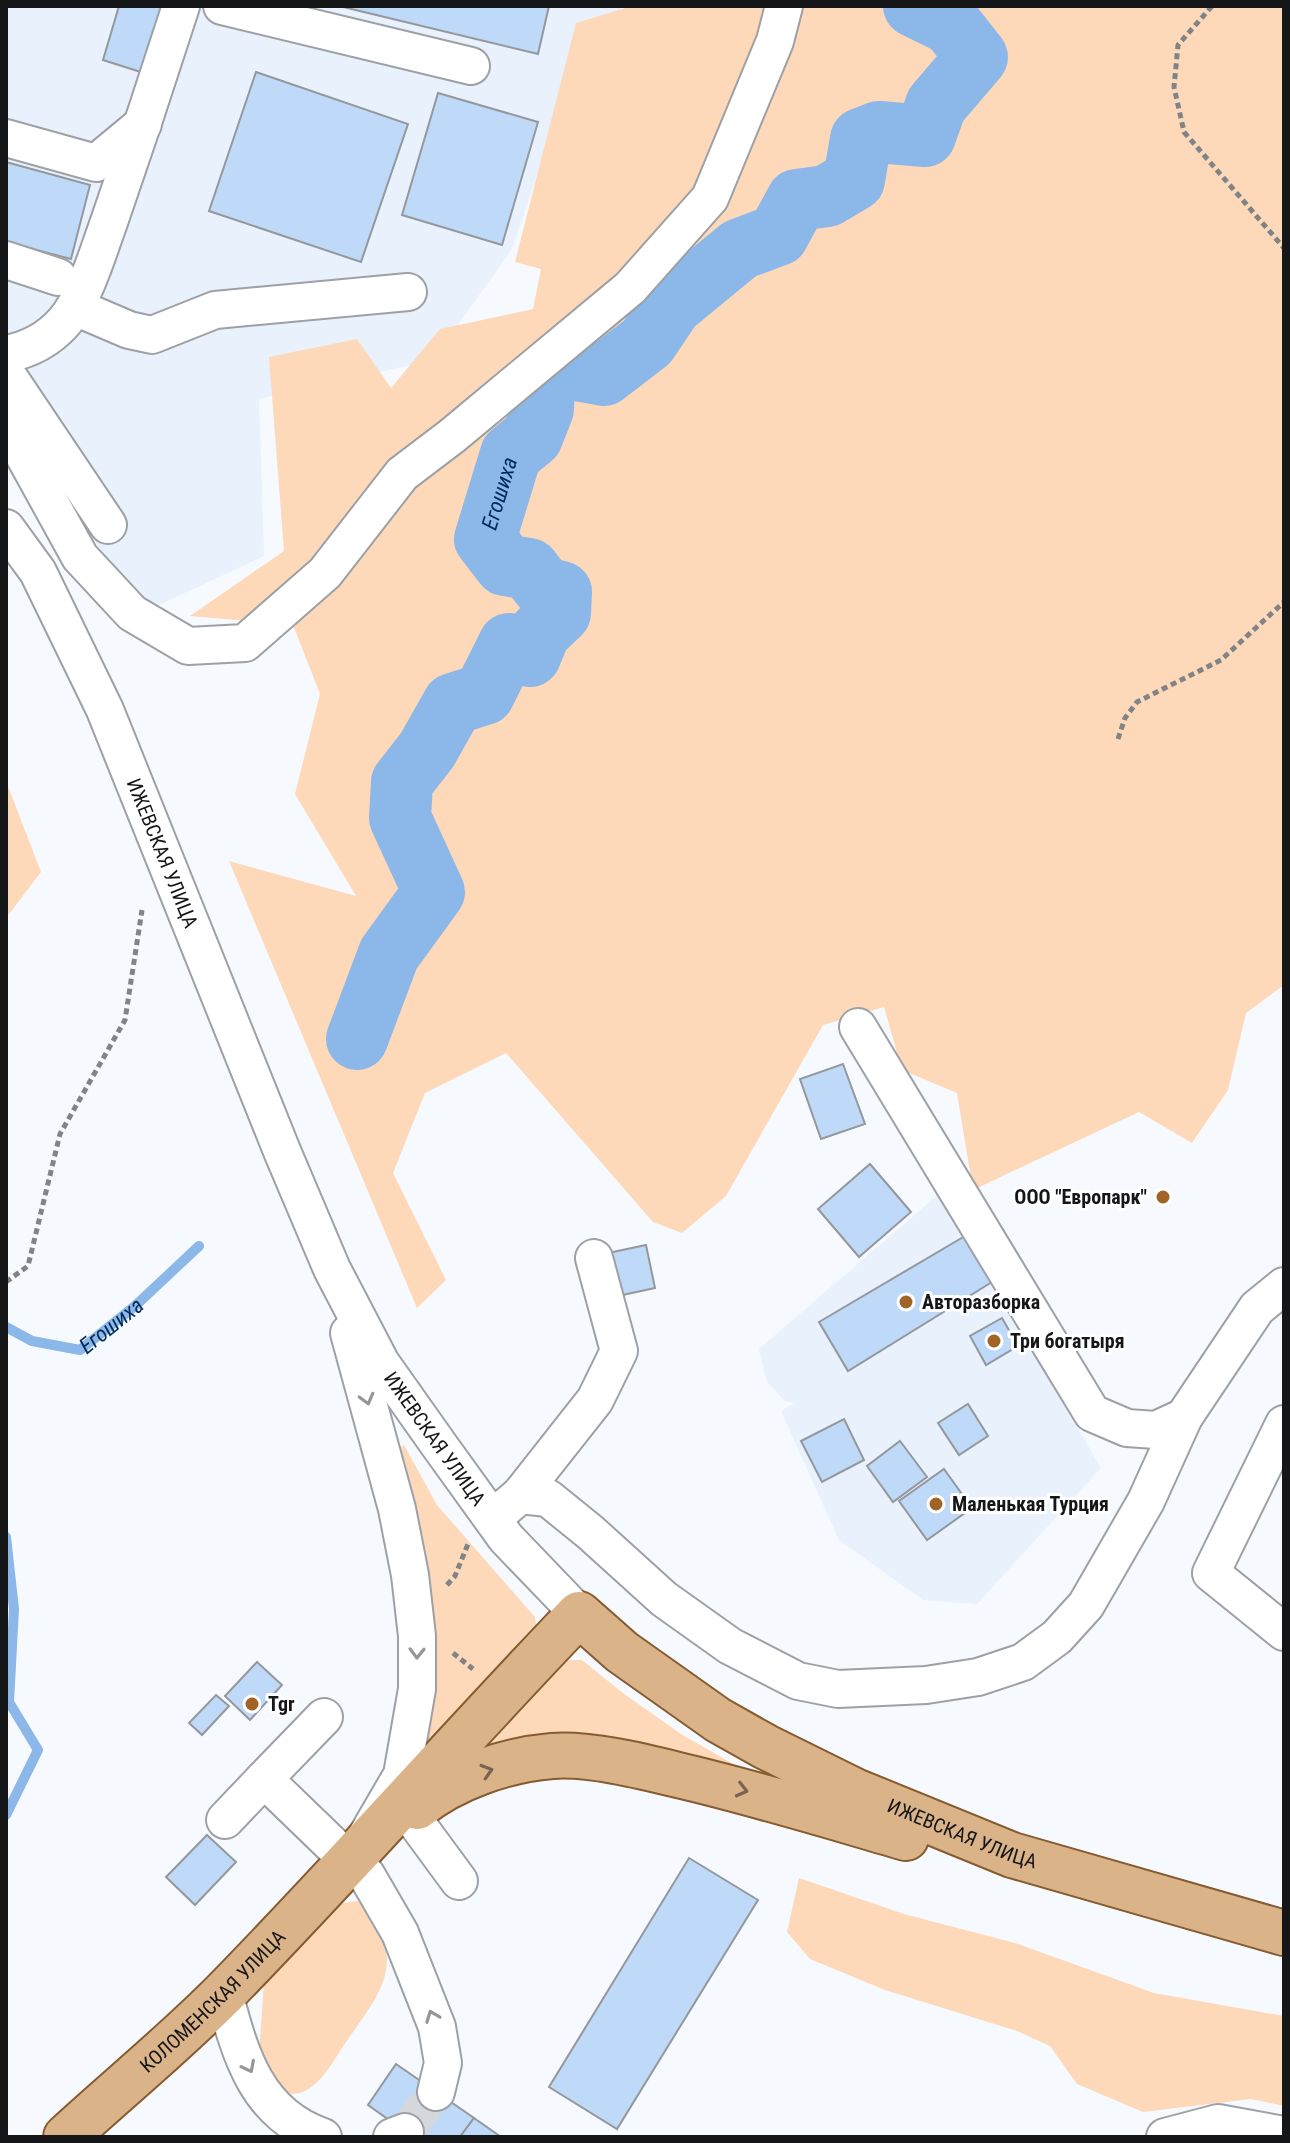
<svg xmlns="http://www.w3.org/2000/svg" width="1290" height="2143" font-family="'Roboto Condensed',sans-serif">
  <rect width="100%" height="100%" fill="#f6fafe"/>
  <g fill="#e8f1fc">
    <path d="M6 6H621L610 55 558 114 512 249 433 360 259 399 264 556 142 613 6 405Z"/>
    <path d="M940 1193 1101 1468 977 1604 923 1600 839 1540 781 1411 794 1403 785 1401 767 1382 759 1349Z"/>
  </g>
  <g fill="#fdd9b9">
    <path d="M632 6H1284V985L1246 1013 1228 1090 1192 1143 1139 1112 973 1190 957 1093 902 1070 884 1007 823 1025 726 1196 682 1233 653 1222 506 1053 425 1093 393 1173 446 1280 417 1308 229 861 356 896 295 794 320 694 293 625 190 616 284 551 269 357 357 339 391 388 440 329 533 309 541 269 515 262 576 23Z"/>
    <path d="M6 781 41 872 6 918Z"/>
    <path d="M404 1445 437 1505 535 1617 537 1632 426 1745 420 1743 434 1649 432 1604 406 1502 396 1450Z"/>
    <path d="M564 1660H582L623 1693 681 1734 749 1773 478 1751Z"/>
    <path d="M799 1878 904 1914 1015 1943 1154 1993 1284 2016V2106L1251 2099 1143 2112 1077 2084 1050 2046 1017 2031 885 1990 810 1959 787 1932Z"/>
    <path d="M357 1901C368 1907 371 1913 377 1924 403 1971 373 2003 346 2042 335 2058 324 2080 307 2090 296 2096 287 2094 277 2090L259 2054 264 1981 339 1904Z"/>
  </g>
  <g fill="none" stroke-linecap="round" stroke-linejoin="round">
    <g stroke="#8cb7e9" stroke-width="10">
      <path id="s1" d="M6 1327 32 1341 80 1350 135 1306 199 1246"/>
      <path d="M6 1537 14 1609 9 1702 38 1750 6 1815"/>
    </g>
    <path stroke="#8cb7e9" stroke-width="62" id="s2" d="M357 1039 389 954 434 892 400 818 402 782 427 750 453 704 484 694 509 644 530 656 540 632 560 613 561 592 543 587 529 569 505 565 485 539 511 454 532 437 543 409 544 377 565 368 604 375 647 342 672 305 740 249 778 235 797 200 827 196 854 180 861 139 879 132 925 136 936 105 977 57 951 24 914 6"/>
  </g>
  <g fill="#bfd9f8" stroke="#94989c" stroke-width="2">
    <path d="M119 6H171L150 75 103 60Z"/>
    <path d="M339 6H549L538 54Z"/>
    <path d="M256 72 408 124 361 262 209 211Z"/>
    <path d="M438 93 538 122 502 245 402 215Z"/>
    <path d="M6 162 90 185 71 259 6 242Z"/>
    <path d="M843 1064 865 1124 821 1139 800 1079Z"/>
    <path d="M870 1164 911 1212 859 1257 818 1209Z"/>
    <path d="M965 1236 992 1282 848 1371 819 1322Z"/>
    <path d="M646 1245 655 1288 618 1296 608 1253Z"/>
    <path d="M1002 1318 1018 1346 986 1365 970 1336Z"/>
    <path d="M968 1404 988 1436 959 1455 938 1423Z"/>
    <path d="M844 1419 864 1460 822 1482 801 1441Z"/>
    <path d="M900 1441 927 1477 893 1502 867 1466Z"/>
    <path d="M944 1469 972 1508 927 1540 899 1501Z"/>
    <path d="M257 1662 282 1685 250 1720 225 1696Z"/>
    <path d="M216 1695 229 1706 202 1735 189 1723Z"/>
    <path d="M207 1835 236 1862 195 1905 166 1877Z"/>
    <path d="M689 1858 758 1900 617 2129 549 2087Z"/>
    <path d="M396 2064 474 2118 460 2137H413L368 2105Z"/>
    <path d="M474 2118 501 2137H460Z"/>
  </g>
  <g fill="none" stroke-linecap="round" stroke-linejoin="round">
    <path stroke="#d4d8dc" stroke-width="36" stroke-dasharray="36 18" stroke-linecap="butt" d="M405 2132 436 2092"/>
    <defs>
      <g id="minor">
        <path d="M222 6 471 66"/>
        <path d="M6 138 96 163 143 124"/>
        <path d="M6 260 58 277"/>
        <path d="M75 307 129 330 152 335 215 310 408 292"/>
        <path d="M6 354C28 350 48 340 64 322 85 298 98 252 109 222 134 150 158 78 181 6"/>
        <path d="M6 373 108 525"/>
        <path d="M6 423 80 557 132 613 188 646 245 643 325 573 402 474 452 436 630 288 710 198 775 41 784 6"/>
        <path id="s3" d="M6 528 38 572 105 710 282 1151 332 1269 381 1363 439 1445 506 1538 579 1614"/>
        <path d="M858 1027 1092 1413 1127 1428 1156 1430 1184 1417 1257 1308 1284 1286"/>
        <path d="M349 1333 397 1509 410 1575 417 1636V1689L402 1775 353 1859 367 1876 400 1933 437 2027 443 2063 436 2092"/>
        <path d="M1284 1424 1211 1573 1284 1632"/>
        <path d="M520 1495 548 1498 590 1532 664 1599 730 1646 798 1681 838 1689 926 1685 978 1677 1023 1662 1057 1637 1086 1605 1146 1501 1184 1417"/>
        <path d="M506 1507 520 1495 595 1400 619 1351 594 1258"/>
        <path d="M324 1717 264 1779 350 1862"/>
        <path d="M409 1813 459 1881"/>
        <path d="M225 1820 264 1779"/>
        <path d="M224 1993C240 2055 257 2115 323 2137"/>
        <path d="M392 2137 405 2132"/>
        <path d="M1165 2137 1218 2123 1284 2135"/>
      </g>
      <g id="major">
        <path d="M417 1807C453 1778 505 1760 552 1756 588 1753 642 1766 678 1775 755 1793 830 1816 906 1838"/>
        <path id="s4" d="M66 2137C119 2088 176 2042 227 1990 347 1867 460 1738 579 1614L622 1652 718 1720 766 1747 855 1791 1012 1855 1284 1933"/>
      </g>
    </defs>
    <use href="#minor" stroke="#9da0a5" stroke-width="40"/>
    <use href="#major" stroke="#865b2f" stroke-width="48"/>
    <g stroke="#818487" stroke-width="5" stroke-dasharray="6 4" stroke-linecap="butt">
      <path d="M1212 6 1178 45 1174 87 1184 132 1284 248"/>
      <path d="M1118 739 1125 718 1137 702 1221 660 1284 602"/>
      <path d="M6 1282 28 1266 60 1134 125 1020 142 910"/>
      <path d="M447 1585 455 1576 468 1544"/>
      <path d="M453 1653 473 1669"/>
    </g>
    <use href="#minor" stroke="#fff" stroke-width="36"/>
    <use href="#major" stroke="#dbb389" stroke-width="44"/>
  </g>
  <defs><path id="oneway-chevron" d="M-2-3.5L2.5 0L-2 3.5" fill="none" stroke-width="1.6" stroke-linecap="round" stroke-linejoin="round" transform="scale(2)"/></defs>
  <g stroke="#969697">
    <use href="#oneway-chevron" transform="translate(367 1399) rotate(75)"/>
    <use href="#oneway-chevron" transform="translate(417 1653) rotate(91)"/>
    <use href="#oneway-chevron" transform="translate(432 2016) rotate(-111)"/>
    <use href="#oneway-chevron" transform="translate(249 2067) rotate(63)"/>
  </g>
  <g stroke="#786450">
    <use href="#oneway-chevron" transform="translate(487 1771) rotate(-17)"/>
    <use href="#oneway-chevron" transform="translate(742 1790) rotate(14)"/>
  </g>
  <g fill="#a06526" stroke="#fff" stroke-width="3">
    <circle cx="1163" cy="1197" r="8"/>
    <circle cx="906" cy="1302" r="8"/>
    <circle cx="994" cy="1341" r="8"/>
    <circle cx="936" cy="1504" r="8"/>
    <circle cx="252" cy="1704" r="8"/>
  </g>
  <g text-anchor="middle" stroke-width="6" stroke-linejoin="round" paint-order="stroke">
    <g font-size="20" fill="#151618" stroke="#fff">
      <text dy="7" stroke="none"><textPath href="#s3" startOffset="362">ИЖЕВСКАЯ УЛИЦА</textPath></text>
      <text dy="7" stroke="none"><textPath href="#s3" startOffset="1010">ИЖЕВСКАЯ УЛИЦА</textPath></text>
      <text dy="7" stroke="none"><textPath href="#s4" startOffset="1178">ИЖЕВСКАЯ УЛИЦА</textPath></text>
      <text dy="7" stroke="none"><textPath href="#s4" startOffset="200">КОЛОМЕНСКАЯ УЛИЦА</textPath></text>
    </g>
    <g font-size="20" font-weight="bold" fill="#151618" stroke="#fff" text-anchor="start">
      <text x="1147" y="1204" text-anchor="end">ООО "Европарк"</text>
      <text x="922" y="1309">Авторазборка</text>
      <text x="1010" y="1348">Три богатыря</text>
      <text x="952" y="1511">Маленькая Турция</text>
      <text x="268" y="1711">Tgr</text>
    </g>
    <g font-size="22" font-style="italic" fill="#002b58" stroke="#fff">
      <text dy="8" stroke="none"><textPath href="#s2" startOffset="712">Егошиха</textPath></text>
      <text dy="8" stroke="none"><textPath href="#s1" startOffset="118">Егошиха</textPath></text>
    </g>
  </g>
  <rect width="1290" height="2143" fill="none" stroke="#151618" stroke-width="16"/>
</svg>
